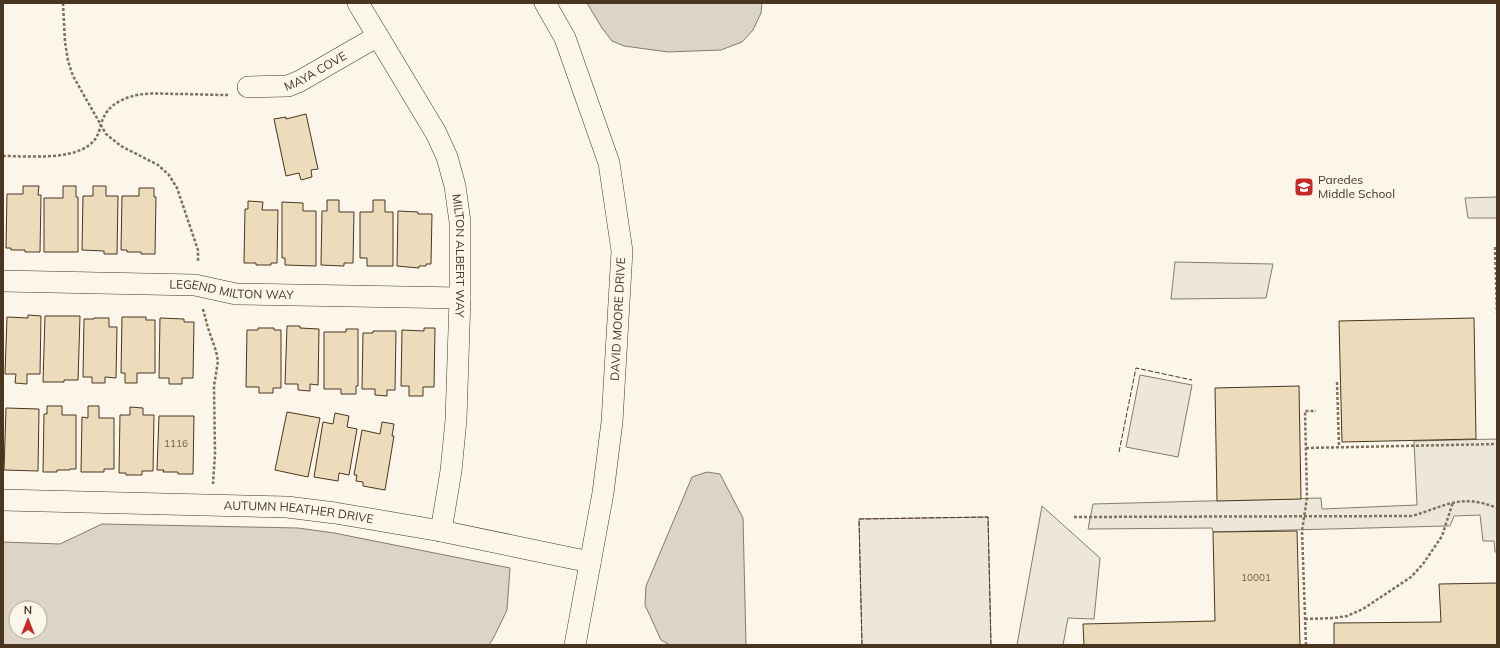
<svg xmlns="http://www.w3.org/2000/svg" width="1500" height="648" font-family="Mulish,sans-serif">
  <rect width="100%" height="100%" fill="#fbf6e9"/>
  <g fill="#ede6d9" stroke="#887966">
    <path d="M1140 375 1192 385 1178 457 1126 447Z"/>
    <path d="M988 517 991 645H862L859 519Z"/>
  </g>
  <g fill="#ede7d9" stroke="#887966">
    <path d="M1497 197V218H1468L1465 198Z"/>
    <path d="M1175 262 1273 264 1266 298 1171 299Z"/>
    <path d="M1497 439V552H1495L1494 541H1483L1480 515 1454 516 1450 526H1446L1213 532 1212 528 1088 529 1093 504 1321 498 1322 509 1417 505 1414 441Z"/>
    <path d="M1042 506 1100 558 1094 619 1068 618 1063 645H1017Z"/>
  </g>
  <g fill="#dcd4c6" stroke="#887966" fill-rule="evenodd">
    <path d="M587 3H762L761 13 753 30 742 42 721 50 668 52 624 46 612 41 602 28Z"/>
    <path d="M707 472 720 474 743 518 746 645H670L661 640 645 605 646 586 692 477Z"/>
    <path d="M102 524 298 528 334 533 510 568 507 610 494 637 489 645H3V542L60 544ZM16 608H40V632H16Z"/>
  </g>
  <g fill="#ecdcbc" stroke="#4a3520">
    <path d="M306 114 318 169 311 170 312 177 301 180 299 173 286 176 274 119 286 117V119Z"/>
    <path d="M23 186H39L38 195H41L40 252H25V250H11V248H6L7 194H23Z"/>
    <path d="M63 186H76V197H78V252H44V198H63Z"/>
    <path d="M93 186H106V196H118L117 254H104V251L82 250 83 196H93Z"/>
    <path d="M139 188H154V197H156L155 254H141V252H127V250H121L122 196H139Z"/>
    <path d="M327 200H339V212H354L353 263H344V266L321 265 322 211H327Z"/>
    <path d="M373 200H385V212H393V266H367V258H360V212H373Z"/>
    <path d="M248 201 263 202 262 210H278L277 263H271V265H256V263H244L245 209H248Z"/>
    <path d="M282 202 303 203V211H316V266L285 265V258H282Z"/>
    <path d="M398 211 418 212V214H432L431 264H426V266H419V268L397 266Z"/>
    <path d="M28 315 41 316 40 374H27V384L15 383 16 374H5L7 317 28 318Z"/>
    <path d="M45 316H80L78 380H64V382H43Z"/>
    <path d="M122 317H146V320H155V373H137V383H125V373H121Z"/>
    <path d="M94 318H109V327H117L116 378 105 377V383H92V377H83L84 319H94Z"/>
    <path d="M160 318 184 319V322H194L193 378H182V384H169V378H159Z"/>
    <path d="M1474 318 1476 439 1342 442 1339 321Z"/>
    <path d="M287 326H300V328L319 329 318 385 310 384V391L298 390V384H285Z"/>
    <path d="M258 328H274V330H281V388H273V393H259V387H246L247 330H258Z"/>
    <path d="M424 328H435L434 387H423V396H409V386H401L402 330 424 331Z"/>
    <path d="M346 329H358V386H356V394H341V389H324V332H346Z"/>
    <path d="M373 331H396L395 390H387V396L375 395V389H362L363 333H373Z"/>
    <path d="M1299 386 1301 499 1217 501 1215 388Z"/>
    <path d="M47 406H62V415H76V469H70V470H57V472H43L44 414H47Z"/>
    <path d="M88 406H99V418H114V469H104V472H81L82 417 88 418Z"/>
    <path d="M130 407 143 408V415H154L153 471H142V475H126V473H119L120 415H130Z"/>
    <path d="M6 408 39 409 38 471 4 470Z"/>
    <path d="M287 412 320 418 308 477 275 470Z"/>
    <path d="M335 413 349 416 347 427 357 429 349 475 339 473 338 481 314 477 323 422 333 424Z"/>
    <path d="M159 416H194L193 474H178V472H163L164 470H157Z"/>
    <path d="M382 422 394 424 392 436H394L385 490 363 486V482L356 481 357 475H354L362 430 380 434Z"/>
    <path d="M1297 531 1300 645H1084L1083 624 1215 621 1213 532Z"/>
    <path d="M1497 583V645H1334V623L1441 622 1439 584Z"/>
  </g>
  <g fill="none" stroke-linecap="round" stroke-linejoin="round">
    <defs>
      <g id="minor">
        <path id="s1" d="M358 3 436 133 447 157 455 186 460 222V298L456 420 451 471 441 531"/>
        <path d="M545 3 565 38 609 163 622 251 612 422 603 493 575 645"/>
        <path id="s2" d="M248 87 288 86 300 81 378 36"/>
        <path id="s3" d="M3 281 195 285 236 294 460 298"/>
        <path id="s4" d="M3 500 287 507 335 513 441 531 590 562"/>
      </g>
    </defs>
    <use href="#minor" stroke="#4a3520" stroke-width="22"/>
    <g stroke="#7f6f5c" stroke-width="2.5" stroke-dasharray="3 2" stroke-linecap="butt">
      <path d="M63 3 65 42 68 61 73 76 106 134 121 146 158 165 169 175 177 188 198 250V262"/>
      <path d="M3 156C29 156 84 162 97 136 99 133 100 128 101 124 105 112 110 106 122 100 140 91 160 94 179 94 195 94 212 95 228 95"/>
      <path d="M1495 247 1497 313"/>
      <path d="M203 309 208 328 216 351 218 361 214 386 215 454 213 484"/>
      <path d="M1337 382 1339 447"/>
      <path d="M1306 448 1497 444"/>
      <path d="M1074 517 1412 516C1446 506 1461 493 1497 508"/>
      <path d="M1305 619 1334 618 1347 616 1363 609 1411 577 1423 564 1442 536 1453 502"/>
      <path d="M1306 645 1302 531 1307 498 1305 411H1316"/>
    </g>
    <use href="#minor" stroke="#fbf6e9" stroke-width="21"/>
    <g stroke="#4a3520" stroke-width="1" stroke-dasharray="5 2" stroke-linecap="butt">
      <path d="M1119 452 1136 368 1192 380"/>
      <path d="M862 645 859 519 988 517 991 645"/>
    </g>
  </g>
  <defs>
    <symbol id="school-square" viewBox="-11 -11 22 22"><rect x="-9" y="-9" width="18" height="18" rx="4" fill="#c62828" stroke="#fbf6e9"/><path d="M0-5L7-2L0 1L-7-2ZM-4 1L0 2.5L4 1V4Q0 6-4 4Z" fill="#fff"/></symbol>
  </defs>
  <g fill-rule="evenodd">
    <use href="#school-square" x="1293" y="176" width="22" height="22"/>
  </g>
  <g text-anchor="middle" stroke-width="3" stroke-linejoin="round" paint-order="stroke">
    <g font-size="10" fill="#725f47">
      <text x="176" y="447">1116</text>
      <text x="1256" y="581">10001</text>
    </g>
    <g font-size="12" fill="#4a3520" stroke="#fbf6e9">
      <text dy="4" stroke="none"><textPath href="#s2" startOffset="71">MAYA COVE</textPath></text>
      <text dy="4" stroke="none"><textPath href="#s1" startOffset="278">MILTON ALBERT WAY</textPath></text>
      <text dy="4" stroke="none"><textPath href="#s3" startOffset="229">LEGEND MILTON WAY</textPath></text>
      <text transform="translate(618 319) rotate(-87)" y="4">DAVID MOORE DRIVE</text>
      <text dy="4" stroke="none"><textPath href="#s4" startOffset="296">AUTUMN HEATHER DRIVE</textPath></text>
    </g>
    <g font-size="12" fill="#4a3520" stroke="#fbf6e9" text-anchor="start">
      <text x="1318" y="184">Paredes<tspan x="1318" dy="14">Middle School</tspan></text>
    </g>
  </g>
  <rect width="1500" height="648" fill="none" stroke="#4a3520" stroke-width="8"/>
  <g transform="translate(28 620)"><circle r="19" fill="#fbf6e9" stroke="#b4a999"/>
  <path d="M0-3L7 15L0 10L-7 15Z" fill="#c62828"/>
  <text y="-6" font-size="11" font-weight="bold" text-anchor="middle" fill="#4a3520">N</text>
  </g>
</svg>
